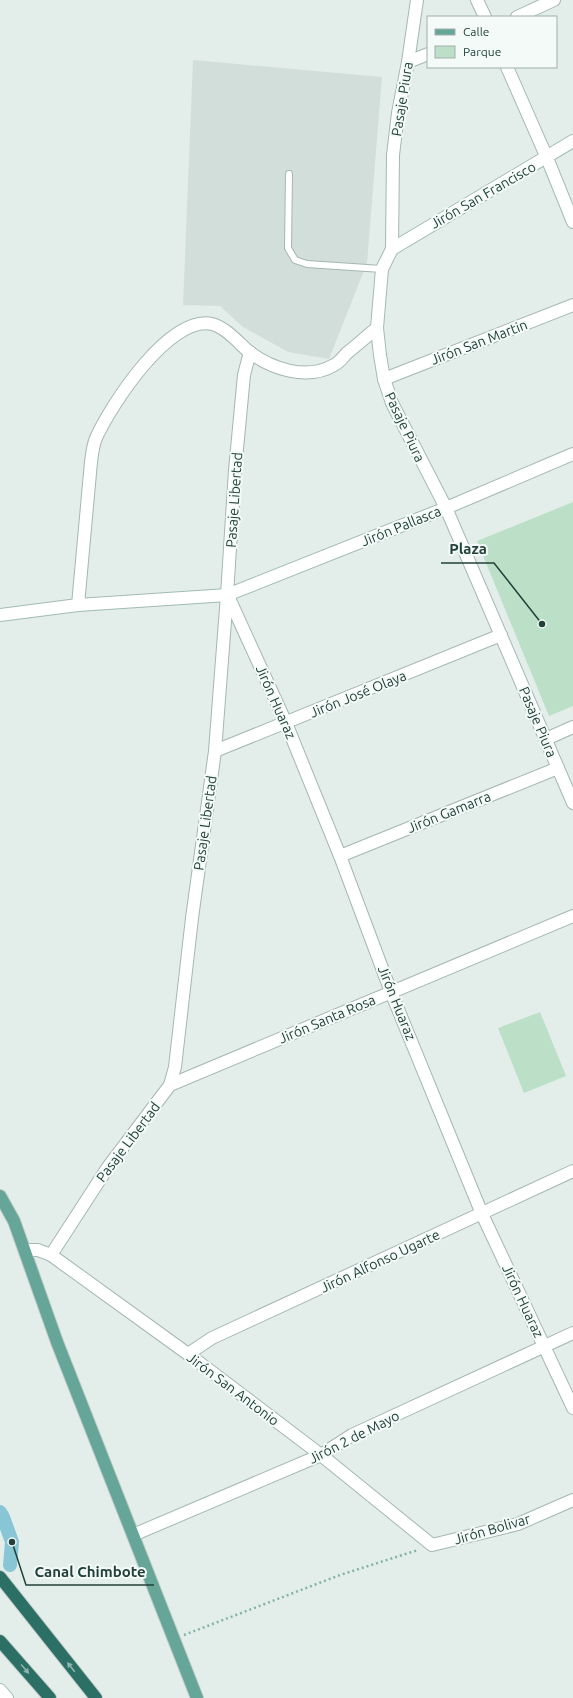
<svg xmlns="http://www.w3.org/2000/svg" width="573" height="1698" font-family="Ubuntu,sans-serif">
  <rect width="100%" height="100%" fill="#e3eeea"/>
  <path fill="#d1ded9" d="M193 60 382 77 367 263 329 359 288 352 243 327 220 306 183 305Z"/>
  <g fill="#bbe0c7">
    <path d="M573 502V706L549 716 477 541Z"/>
    <path d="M540 1012 566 1076 524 1093 498 1028Z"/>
  </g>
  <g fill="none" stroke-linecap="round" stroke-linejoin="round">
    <path stroke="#88c6d6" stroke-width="14" d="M0 1512 3 1517 12 1542 10 1565"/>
    <defs>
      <path id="lane" d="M289 174 288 248 295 260 307 264 382 269"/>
      <g id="street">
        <path d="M477 0 485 17"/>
        <path d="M517 17 554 0"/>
        <path d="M408 62 428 54"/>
        <path d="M507 67 547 158"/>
        <path d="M392 249 393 155 398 113 408 62 417 0"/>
        <path d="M384 379 573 305"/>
        <path d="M573 454 446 508 573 803"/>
        <path d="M228 596 286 723 340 856 391 992 482 1214 573 1408"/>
        <path d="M78 605 91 462C92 454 93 445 96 438 111 405 169 315 212 324 225 327 238 342 248 351 271 369 307 381 334 365 339 363 343 357 347 353 357 345 367 336 377 328"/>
        <path d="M546 739 573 727"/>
        <path d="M215 751 501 635"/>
        <path d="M340 856 558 768"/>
        <path d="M170 1085 573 916"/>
        <path d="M25 1250H38L51 1255 188 1354 321 1455 432 1545 518 1524 573 1500"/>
        <path d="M51 1255 108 1167 170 1085 175 1067 192 918 215 751 227 595 235 470 244 375 250 352"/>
        <path d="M188 1354 212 1338 573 1171"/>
        <path d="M133 1535 321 1455 352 1435 573 1333"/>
      </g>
      <g id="secondary">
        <path d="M547 158 573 222"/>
        <path d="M0 615 78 605 227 595 446 508 392 403 384 379 380 355 377 328 382 269 392 249 573 141"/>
        <path d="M0 1690 7 1698"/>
      </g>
      <path id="primary" d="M0 1196 14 1221 57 1342 197 1698"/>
      <g id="highway">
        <path d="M0 1577 96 1698"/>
        <path d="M0 1641 50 1698"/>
      </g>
    </defs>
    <use href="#lane" stroke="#a5b7b2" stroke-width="8"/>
    <use href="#street" stroke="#a5b7b2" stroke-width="14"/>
    <use href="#secondary" stroke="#a1bbb3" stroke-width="14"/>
    <use href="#primary" stroke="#c1cac8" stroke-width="14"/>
    <use href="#highway" stroke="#c1cac8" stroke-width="14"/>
    <path stroke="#82b4a7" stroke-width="2.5" stroke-dasharray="2 3" stroke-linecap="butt" d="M184 1635 340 1575 418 1550"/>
    <use href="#lane" stroke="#fff" stroke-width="6"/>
    <use href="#street" stroke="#fff" stroke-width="12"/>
    <use href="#secondary" stroke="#fff" stroke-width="12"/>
    <use href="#primary" stroke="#65a699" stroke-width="12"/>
    <use href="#highway" stroke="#2b6f65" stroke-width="12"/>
  </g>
  <defs><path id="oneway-solid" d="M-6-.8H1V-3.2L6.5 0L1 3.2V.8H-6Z"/></defs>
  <g fill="#90b4ae">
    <use href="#oneway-solid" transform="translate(71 1667) rotate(-128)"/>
    <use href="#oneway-solid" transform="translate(25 1669) rotate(49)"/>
  </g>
  <g text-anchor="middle" stroke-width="4" stroke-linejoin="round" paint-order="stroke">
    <g font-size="14" fill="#21413a" stroke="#f4faf8">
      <text transform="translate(402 99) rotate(-81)" y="5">Pasaje Piura</text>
      <text transform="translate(483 195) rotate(-30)" y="5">Jirón San Francisco</text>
      <text transform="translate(479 342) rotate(-21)" y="5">Jirón San Martin</text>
      <text transform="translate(405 427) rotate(65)" y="5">Pasaje Piura</text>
      <text transform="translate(234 500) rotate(-86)" y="5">Pasaje Libertad</text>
      <text transform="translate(401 526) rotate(-22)" y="5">Jirón Pallasca</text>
      <text transform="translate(358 694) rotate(-22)" y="5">Jirón José Olaya</text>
      <text transform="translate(276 702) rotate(66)" y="5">Jirón Huaraz</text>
      <text transform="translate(538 722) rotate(67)" y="5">Pasaje Piura</text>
      <text transform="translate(449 812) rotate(-22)" y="5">Jirón Gamarra</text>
      <text transform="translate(205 823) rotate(-82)" y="5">Pasaje Libertad</text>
      <text transform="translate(397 1003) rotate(68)" y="5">Jirón Huaraz</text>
      <text transform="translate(327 1019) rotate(-23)" y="5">Jirón Santa Rosa</text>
      <text transform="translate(128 1142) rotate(-53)" y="5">Pasaje Libertad</text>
      <text transform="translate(380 1261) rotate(-25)" y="5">Jirón Alfonso Ugarte</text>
      <text transform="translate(523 1301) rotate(65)" y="5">Jirón Huaraz</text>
      <text transform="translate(233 1389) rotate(37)" y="5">Jirón San Antonio</text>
      <text transform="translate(354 1437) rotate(-27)" y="5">Jirón 2 de Mayo</text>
      <text transform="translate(492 1529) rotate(-16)" y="5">Jirón Bolivar</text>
    </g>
  </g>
  <path fill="none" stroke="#21413a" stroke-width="1.5" d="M542 624L494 563H441M12 1542L26 1585H154"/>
  <g fill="#21413a" stroke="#f4faf8" stroke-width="1.5">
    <circle cx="542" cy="624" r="4"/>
    <circle cx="12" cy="1542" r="4"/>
  </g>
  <g font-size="15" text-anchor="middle" font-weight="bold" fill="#21413a" stroke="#f4faf8" stroke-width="4" stroke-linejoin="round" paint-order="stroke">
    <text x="468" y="554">Plaza</text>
    <text x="90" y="1577">Canal Chimbote</text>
  </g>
  <rect x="427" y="16" width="130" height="52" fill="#f4faf8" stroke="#a0b0ac"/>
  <rect x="435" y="29" width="20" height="6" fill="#65a699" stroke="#a0b0ac"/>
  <text x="463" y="36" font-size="12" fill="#21413a">Calle</text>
  <rect x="435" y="46" width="20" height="12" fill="#bbe0c7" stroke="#a0b0ac"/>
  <text x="463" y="56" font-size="12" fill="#21413a">Parque</text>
</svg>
